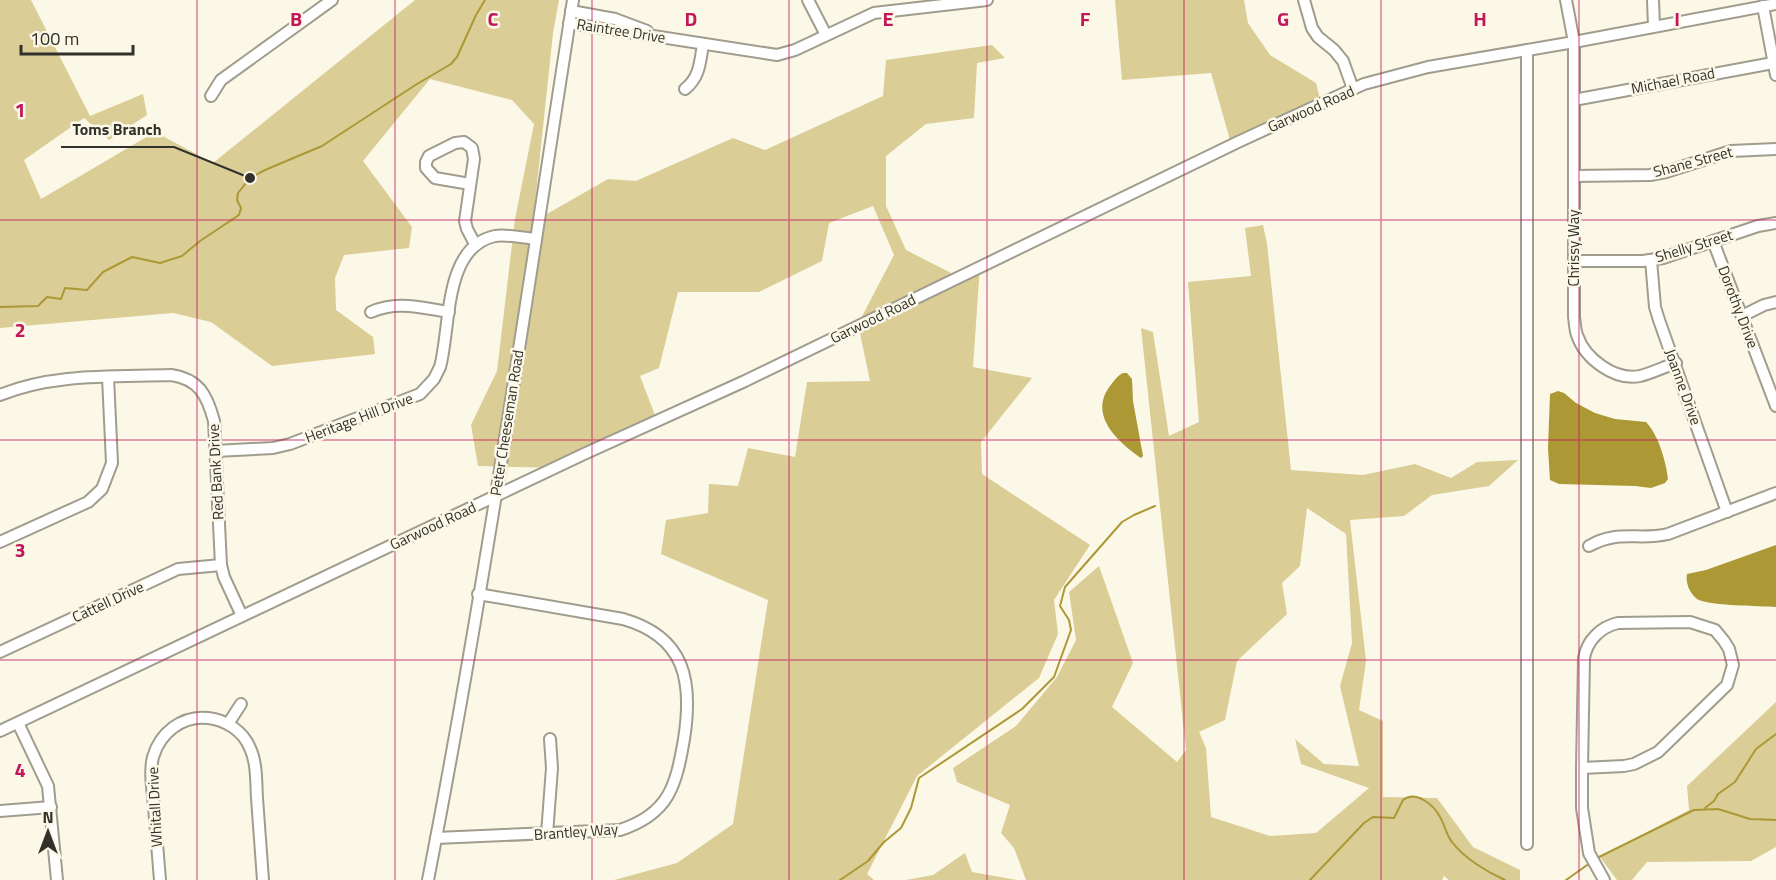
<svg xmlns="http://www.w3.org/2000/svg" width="1776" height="880" font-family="'Titillium Web',sans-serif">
  <rect width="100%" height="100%" fill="#fcf8e8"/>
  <g fill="#dacd96" fill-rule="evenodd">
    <path d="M0 0H31L90 116 143 94 147 115 109 140 84 118 24 160 41 199 155 132 213 163 415 0H559L553 33 533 222 608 179 636 181 733 138 765 150 883 96 886 60 992 45 1005 58 977 63 974 118 926 124 886 156V206L906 250 957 276 980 266 973 367 1032 378 981 442 982 474 1090 545 1054 600 1058 634 1039 678 917 776 867 874 874 880H614L677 863 733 824 768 600 661 554 666 520 708 513 709 484 738 486 748 448 795 457 807 382 870 381 858 324 894 255 873 206 829 223 822 261 759 292H678L659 368 640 376 658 423 558 468 478 466 471 425 497 371 515 219 534 124 512 100 430 79 363 161 412 227 409 248 344 255 335 278 336 310 373 337 375 354 272 366 211 322 173 313 0 328Z"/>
    <path d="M1115 0H1244L1248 23 1270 55 1316 83 1322 107 1232 147 1211 73 1122 80Z"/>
    <path d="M1263 225 1267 244 1291 470 1363 475 1415 464 1451 478 1477 462 1518 460 1489 486 1432 495 1404 516 1350 520 1366 661 1359 710 1383 721V797L1437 798 1473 847 1520 870V880H1449L1444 876 1442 880H1026L1014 848 1001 833 1010 805 957 782 953 768 1016 726 1057 677 1076 640 1069 592 1099 566 1133 663 1112 707 1177 762 1186 750 1141 328 1153 332 1169 436 1199 422 1188 282 1251 276 1245 228ZM1307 508 1346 534 1352 643 1340 686 1359 766 1324 764 1295 739 1301 764 1369 788 1316 833 1270 836 1211 817 1206 748 1199 732 1225 720 1237 661 1287 614 1282 583 1300 566Z"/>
    <path d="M1776 702V847L1751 861 1647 862 1632 880H1617L1600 857 1689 810 1687 786Z"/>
    <path d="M965 853 972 872 1017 880H906L933 875Z"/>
  </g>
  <g fill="#ad9836">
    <path d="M1123 373H1127L1132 379 1133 401 1143 456 1141 458C1118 442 1088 415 1110 386 1114 381 1117 376 1123 373Z"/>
    <path d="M1558 391 1564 393 1576 403 1595 413 1615 419 1646 422C1658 434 1666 461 1668 479L1665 483 1651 488 1635 486 1559 484 1550 480 1548 448 1550 394Z"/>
    <path d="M1776 545V607C1760 606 1708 606 1697 599 1690 594 1685 582 1687 574L1706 570Z"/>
  </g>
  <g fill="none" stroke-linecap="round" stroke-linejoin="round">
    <g stroke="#ad9836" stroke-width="2">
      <path d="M0 307 38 306 47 297 61 299 65 288 87 290 103 272 132 257 160 263 182 256 200 241 239 215 241 208 237 200 238 193 250 178 265 170 322 146 417 84 451 64 457 57 476 15 485 0"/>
      <path d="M1705 808 1714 801 1718 794 1735 782 1756 749 1776 734"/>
      <path d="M1597 858 1694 810 1718 809 1750 819 1776 820"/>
      <path d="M840 880 868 861 884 842 901 828 911 808 919 778 1022 709 1054 677 1071 630 1069 620 1060 606 1065 587 1122 522 1134 515 1155 506"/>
      <path d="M1310 880 1364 823 1373 817 1394 818 1403 800C1416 790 1434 805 1440 817 1445 825 1446 835 1452 842 1464 858 1487 872 1505 880"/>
      <path d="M1566 880 1590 863"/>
    </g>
    <defs>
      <g id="minor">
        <path d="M808 0 826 35"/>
        <path d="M1304 0 1312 28 1318 37 1334 50 1343 61 1353 89"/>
        <path d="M1566 0 1574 42V317C1575 323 1575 330 1577 335 1585 359 1615 381 1640 376 1652 373 1664 367 1676 363"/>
        <path d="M1653 0 1654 26"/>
        <path d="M1763 6 1776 75"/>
        <path d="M571 11 615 19 647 31"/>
        <path d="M569 23 777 55 795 50 874 13 987 0"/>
        <path d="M685 89C700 77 700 62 703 44"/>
        <path d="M211 96 221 80 332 0"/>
        <path d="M1574 100 1773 63"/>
        <path d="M1574 176 1650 175 1666 172 1731 151 1776 149"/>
        <path d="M470 184 435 178 426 168V162L429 156 455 143 464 142 472 148 474 159 465 221 467 229 475 244"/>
        <path d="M1713 241 1776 406"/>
        <path d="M1651 260 1655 307 1659 320 1727 512"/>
        <path d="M1574 261H1643L1663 258 1758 226 1776 223"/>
        <path d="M371 312C397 300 422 308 449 312"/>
        <path d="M1742 316 1764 305 1776 302"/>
        <path d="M0 395C53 373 114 377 171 375 199 379 207 395 214 421L221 565 224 577 242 616"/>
        <path d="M215 451 273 448 290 444 420 394 434 379 440 367C451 327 443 247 495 236 508 234 523 238 536 239"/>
        <path d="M0 542 88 502 102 489 112 463 108 377"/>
        <path d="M1589 546C1619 529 1638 541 1668 534L1776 493"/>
        <path d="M1690 622 1715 630 1724 641 1729 649 1733 665 1727 685 1658 752 1634 764 1624 766 1582 768 1584 658C1587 641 1600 627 1618 623Z"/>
        <path d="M0 652 178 569 221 565"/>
        <path d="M18 723 48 786 57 880"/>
        <path d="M228 724 241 704"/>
        <path d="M0 731 584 454 745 381 1238 142 1364 84 1428 67 1574 42 1776 4"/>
        <path d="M1582 768V808L1589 853 1604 880"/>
        <path d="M0 811 51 807"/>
        <path d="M547 834 552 768 550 739"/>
        <path d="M436 838 620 830C669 814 676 786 684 739 693 682 686 637 623 619L478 594"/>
        <path d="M1527 844V50"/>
        <path d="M160 880C158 856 156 831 154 807 153 791 149 773 153 757 160 733 182 715 208 718 226 720 243 731 250 748 257 763 256 782 257 798 259 825 261 853 263 880"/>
        <path d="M428 880C485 588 527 294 573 0"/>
      </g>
    </defs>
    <use href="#minor" stroke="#a09d8e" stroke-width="14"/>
    <use href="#minor" stroke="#fff" stroke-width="10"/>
  </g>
  <path fill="none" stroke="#c2185b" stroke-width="1.5" stroke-opacity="0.55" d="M197 0V880M395 0V880M592 0V880M789 0V880M987 0V880M1184 0V880M1381 0V880M1579 0V880M0 220H1776M0 440H1776M0 660H1776"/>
  <g text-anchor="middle" stroke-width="5" stroke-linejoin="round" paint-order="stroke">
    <g font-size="15" fill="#31302a" stroke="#fcf8e8">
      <text transform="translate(621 31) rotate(9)" y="5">Raintree Drive</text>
      <text transform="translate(1673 81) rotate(-11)" y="5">Michael Road</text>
      <text transform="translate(1311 109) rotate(-24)" y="5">Garwood Road</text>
      <text transform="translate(1693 162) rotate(-15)" y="5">Shane Street</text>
      <text transform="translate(1694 246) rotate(-17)" y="5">Shelly Street</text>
      <text transform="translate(1574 248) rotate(-90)" y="5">Chrissy Way</text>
      <text transform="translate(1738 307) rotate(69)" y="5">Dorothy Drive</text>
      <text transform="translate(873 319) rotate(-26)" y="5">Garwood Road</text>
      <text transform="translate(1683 387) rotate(70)" y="5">Joanne Drive</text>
      <text transform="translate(359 418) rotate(-21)" y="5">Heritage Hill Drive</text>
      <text transform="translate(507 423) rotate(-81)" y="5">Peter Cheeseman Road</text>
      <text transform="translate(216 472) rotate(-93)" y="5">Red Bank Drive</text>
      <text transform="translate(433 526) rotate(-25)" y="5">Garwood Road</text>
      <text transform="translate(108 602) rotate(-25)" y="5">Cattell Drive</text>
      <text transform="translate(155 807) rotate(-93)" y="5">Whitall Drive</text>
      <text transform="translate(576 832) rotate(-4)" y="5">Brantley Way</text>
    </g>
  </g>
  <g font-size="20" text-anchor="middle" font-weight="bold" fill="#c2185b" stroke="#fcf8e8" stroke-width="5" stroke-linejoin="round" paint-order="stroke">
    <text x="296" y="26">B</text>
    <text x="493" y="26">C</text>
    <text x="691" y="26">D</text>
    <text x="888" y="26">E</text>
    <text x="1085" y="26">F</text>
    <text x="1283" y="26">G</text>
    <text x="1480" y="26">H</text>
    <text x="1677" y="26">I</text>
    <text x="20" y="117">1</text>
    <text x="20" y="337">2</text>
    <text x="20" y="557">3</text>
    <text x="20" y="777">4</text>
  </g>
  <path fill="none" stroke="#31302a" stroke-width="2" d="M250 178L174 147H61"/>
  <circle fill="#31302a" stroke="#fcf8e8" stroke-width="2" cx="250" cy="178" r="6"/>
  <g font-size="16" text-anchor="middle" font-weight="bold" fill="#31302a" stroke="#fcf8e8" stroke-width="5" stroke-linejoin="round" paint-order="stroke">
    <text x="117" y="135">Toms Branch</text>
  </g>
  <g transform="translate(48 832)" stroke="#fcf8e8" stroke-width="4.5" paint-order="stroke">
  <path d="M0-4.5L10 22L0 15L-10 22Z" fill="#31302a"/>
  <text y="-9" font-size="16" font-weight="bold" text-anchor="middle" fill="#31302a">N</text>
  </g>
  <path d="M21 45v9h112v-9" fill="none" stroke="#31302a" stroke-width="3"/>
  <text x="30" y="45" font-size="18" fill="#31302a" stroke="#fcf8e8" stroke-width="4.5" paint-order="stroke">100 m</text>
</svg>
